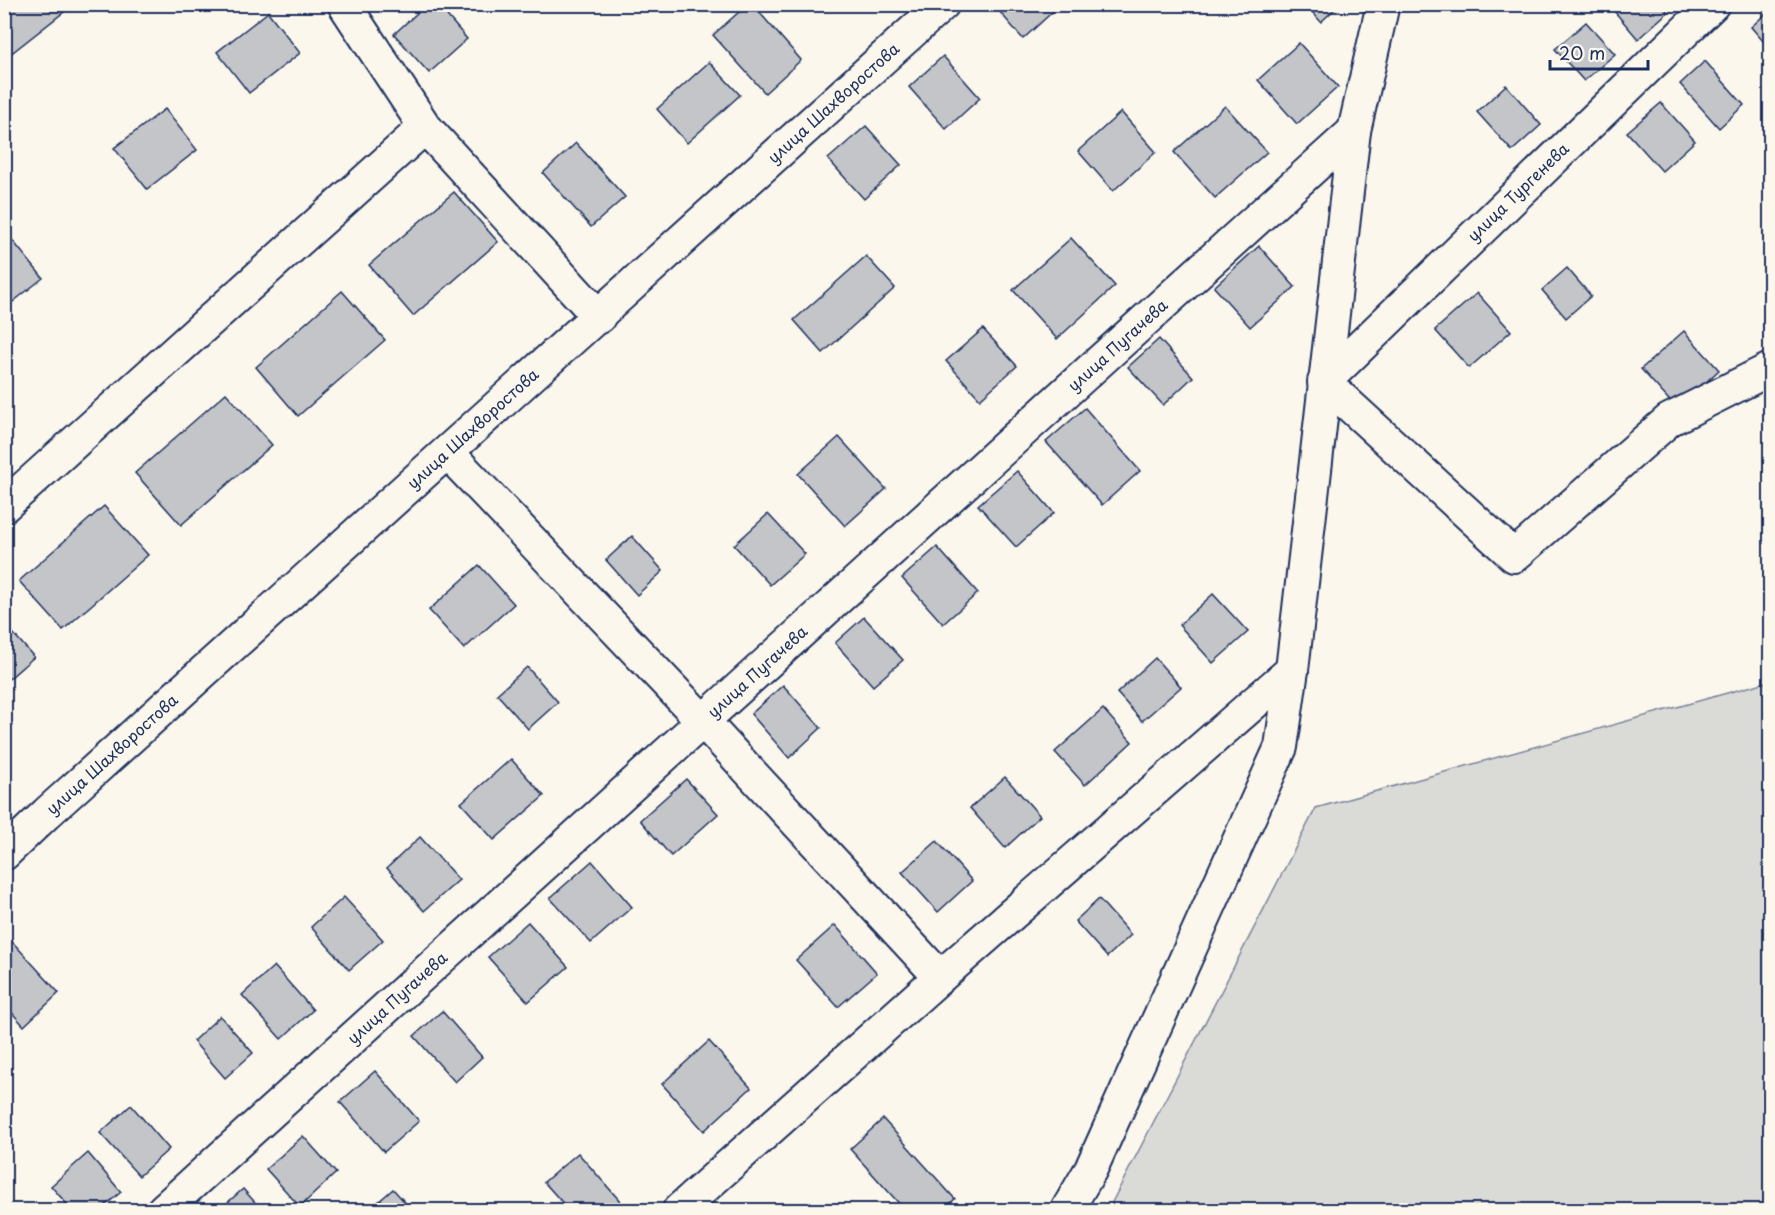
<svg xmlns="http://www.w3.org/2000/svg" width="1775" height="1215" font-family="'Playpen Sans',sans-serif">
  <rect width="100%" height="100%" fill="#fbf7ec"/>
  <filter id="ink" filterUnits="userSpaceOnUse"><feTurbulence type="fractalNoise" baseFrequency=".0167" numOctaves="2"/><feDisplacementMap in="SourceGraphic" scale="12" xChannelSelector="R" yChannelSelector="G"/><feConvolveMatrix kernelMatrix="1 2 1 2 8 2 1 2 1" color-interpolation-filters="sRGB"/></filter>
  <g filter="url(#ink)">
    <path fill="#dadad7" stroke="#7a849a" stroke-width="1.5" d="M1770 681V1210H1108L1316 808Z"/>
    <g fill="#c3c5c9" stroke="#1b2f5e" stroke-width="1.5">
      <path d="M4 4H60L65 11 4 59Z"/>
      <path d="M427 4H437L467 39 429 73 394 34Z"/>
      <path d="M748 4H752L801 60 765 93 713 35Z"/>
      <path d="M993 4H1061L1023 39Z"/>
      <path d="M1305 4H1340L1321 22Z"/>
      <path d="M1608 4H1661L1668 12 1638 39Z"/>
      <path d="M1770 10V49L1751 27Z"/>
      <path d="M268 12 300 53 249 93 217 52Z"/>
      <path d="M1586 22 1615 54 1584 81 1555 49Z"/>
      <path d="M1299 43 1338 87 1297 124 1258 80Z"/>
      <path d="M943 56 980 98 946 129 909 87Z"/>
      <path d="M1705 61 1744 105 1719 128 1680 84Z"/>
      <path d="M709 62 740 95 687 143 657 109Z"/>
      <path d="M1506 85 1541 125 1512 151 1477 112Z"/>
      <path d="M1661 103 1695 141 1662 171 1627 132Z"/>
      <path d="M1225 106 1267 152 1215 198 1174 152Z"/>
      <path d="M165 109 197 150 147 189 114 148Z"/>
      <path d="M1121 112 1156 152 1113 191 1078 151Z"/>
      <path d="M866 126 901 165 864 199 828 159Z"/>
      <path d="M576 143 625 197 591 227 543 173Z"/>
      <path d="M454 192 498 242 413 316 369 265Z"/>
      <path d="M4 230 43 278 4 309Z"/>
      <path d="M1071 238 1115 286 1057 339 1013 290Z"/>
      <path d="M1259 246 1295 287 1250 327 1214 287Z"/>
      <path d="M866 256 895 288 823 353 794 320Z"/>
      <path d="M1567 268 1591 296 1566 318 1542 290Z"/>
      <path d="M342 291 385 340 298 416 256 367Z"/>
      <path d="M1477 293 1511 331 1469 368 1435 330Z"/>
      <path d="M983 329 1017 366 980 399 946 361Z"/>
      <path d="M1684 331 1719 370 1677 409 1641 369Z"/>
      <path d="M1159 339 1193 377 1163 405 1128 367Z"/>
      <path d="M226 393 272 445 181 525 135 473Z"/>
      <path d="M1085 408 1140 471 1102 505 1046 442Z"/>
      <path d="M839 437 886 489 845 526 798 474Z"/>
      <path d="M1017 471 1054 513 1016 547 978 505Z"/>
      <path d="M104 506 148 555 63 630 19 581Z"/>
      <path d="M768 514 805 554 770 585 734 545Z"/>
      <path d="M632 536 663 571 637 595 606 560Z"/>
      <path d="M937 547 978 593 943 624 902 578Z"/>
      <path d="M479 565 514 604 464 649 429 610Z"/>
      <path d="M1213 594 1248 632 1213 663 1179 625Z"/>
      <path d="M864 617 903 660 873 686 835 643Z"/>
      <path d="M4 623 34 657 4 683Z"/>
      <path d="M1155 658 1181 687 1142 721 1117 693Z"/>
      <path d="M527 667 558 702 528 729 497 694Z"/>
      <path d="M783 685 821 728 789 758 751 714Z"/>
      <path d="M1103 709 1132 742 1085 785 1055 752Z"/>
      <path d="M511 759 544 796 494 840 461 803Z"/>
      <path d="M1005 777 1040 816 1005 848 970 808Z"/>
      <path d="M686 779 718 814 671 856 640 820Z"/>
      <path d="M420 837 459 880 424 911 387 868Z"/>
      <path d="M937 841 972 881 938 912 902 872Z"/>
      <path d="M592 861 632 907 591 943 550 898Z"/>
      <path d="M344 897 383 940 349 970 311 927Z"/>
      <path d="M1099 899 1131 935 1107 957 1075 921Z"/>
      <path d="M528 922 568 967 528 1002 488 957Z"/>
      <path d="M835 925 877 973 838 1007 796 960Z"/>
      <path d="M7 936 59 993 24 1026 4 1004V938Z"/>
      <path d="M274 966 313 1010 281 1039 242 995Z"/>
      <path d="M442 1011 482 1057 455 1082 414 1036Z"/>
      <path d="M220 1016 253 1053 225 1078 193 1041Z"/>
      <path d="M709 1041 751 1088 704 1131 662 1084Z"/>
      <path d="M375 1071 419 1121 384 1152 340 1102Z"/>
      <path d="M131 1105 169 1149 139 1176 100 1133Z"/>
      <path d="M883 1119 955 1199 942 1210H905L850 1149Z"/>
      <path d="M303 1136 336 1173 300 1207 266 1169Z"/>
      <path d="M88 1153 121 1192 100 1210H72L51 1186Z"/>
      <path d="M578 1153 620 1201 610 1210H569L544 1182Z"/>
      <path d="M243 1189 262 1210H219Z"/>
      <path d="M393 1189 412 1210H369Z"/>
    </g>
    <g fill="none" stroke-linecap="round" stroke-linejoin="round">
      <defs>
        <g id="minor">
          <path d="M344 4 425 127 599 317"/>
          <path d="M1713 4 1324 382 1514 556 1669 420 1770 369"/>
          <path d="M448 453 703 721 940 977"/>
          <path d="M4 506 425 127"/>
          <path id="s1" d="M4 854 47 813 943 4"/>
          <path id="s2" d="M163 1210 1354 131"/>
          <path d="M679 1210 940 977 1292 670"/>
          <path d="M1067 1210 1091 1169 1281 747 1292 670 1354 131 1383 4"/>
        </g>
      </defs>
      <use href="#minor" stroke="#1b2f5e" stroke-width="36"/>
      <use href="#minor" stroke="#fbf7ec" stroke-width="32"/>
    </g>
  </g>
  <g text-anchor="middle" stroke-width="4.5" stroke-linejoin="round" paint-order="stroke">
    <g font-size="16" fill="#1b2f5e" stroke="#fbf7ec">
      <text dy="6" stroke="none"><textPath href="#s1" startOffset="1119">улица Шахворостова</textPath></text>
      <text transform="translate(1518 192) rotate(-44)" y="6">улица Тургенева</text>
      <text dy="6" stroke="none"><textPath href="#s2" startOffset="1288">улица Пугачева</textPath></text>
      <text dy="6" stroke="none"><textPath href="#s1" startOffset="633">улица Шахворостова</textPath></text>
      <text dy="6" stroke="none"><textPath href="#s2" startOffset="802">улица Пугачева</textPath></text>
      <text dy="6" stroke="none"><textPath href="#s1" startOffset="147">улица Шахворостова</textPath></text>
      <text dy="6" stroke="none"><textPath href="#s2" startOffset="316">улица Пугачева</textPath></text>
    </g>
  </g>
  <rect width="1775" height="1215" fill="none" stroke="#fbf7ec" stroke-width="24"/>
  <rect x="12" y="12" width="1751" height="1191" fill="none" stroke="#1b2f5e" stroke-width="2" filter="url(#ink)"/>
  <path d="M1550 60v9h98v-9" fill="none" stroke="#1b2f5e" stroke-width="3"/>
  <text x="1559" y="60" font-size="18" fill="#1b2f5e" stroke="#fbf7ec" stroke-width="4.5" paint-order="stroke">20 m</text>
</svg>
